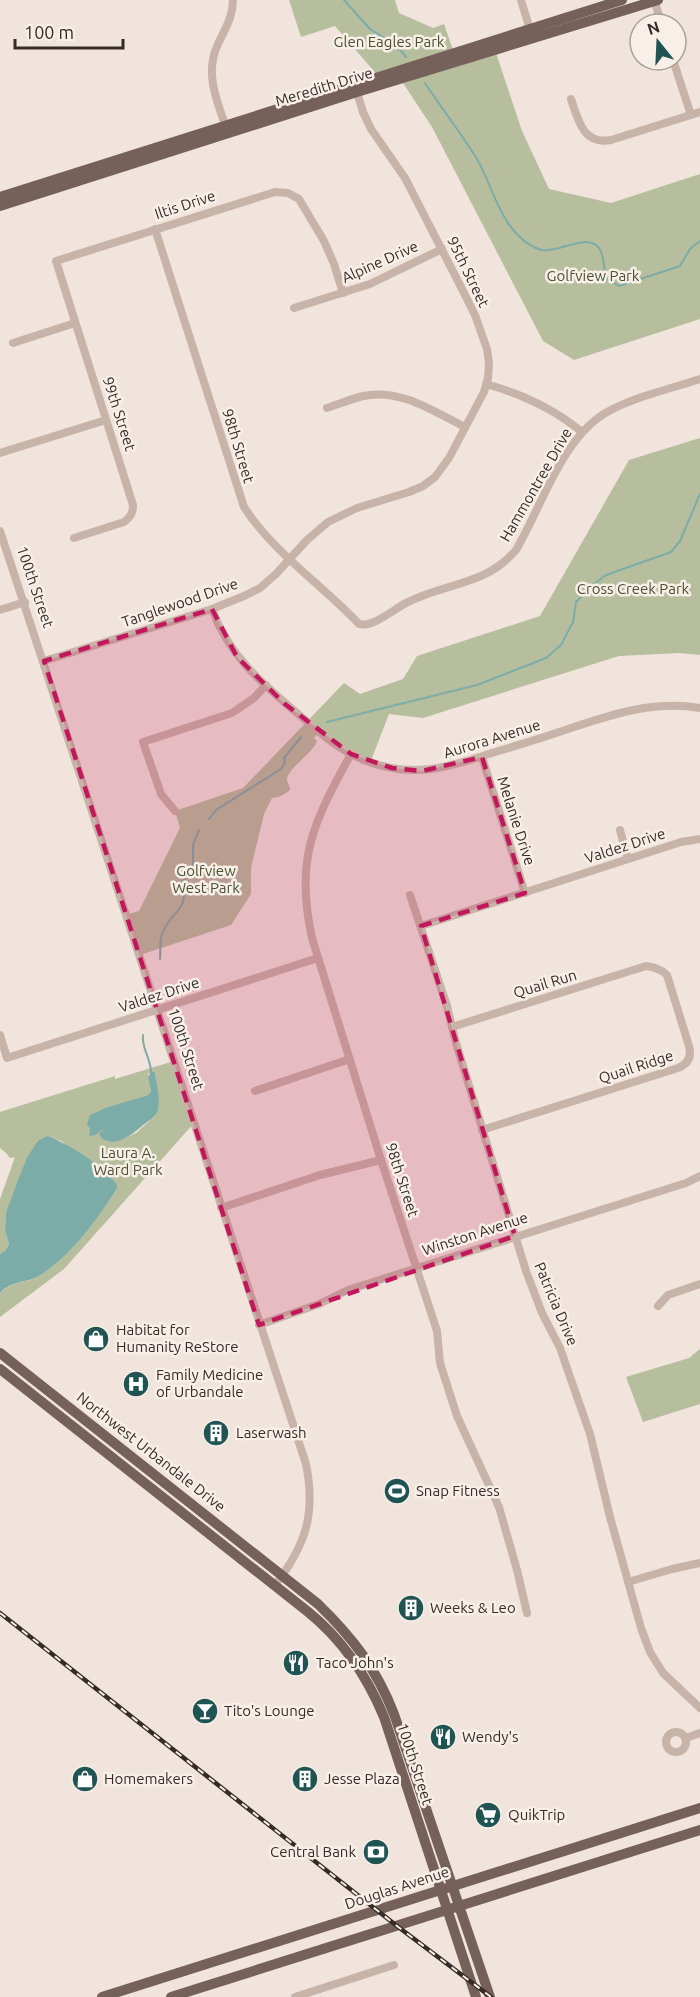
<svg xmlns="http://www.w3.org/2000/svg" width="700" height="1997" font-family="Ubuntu,sans-serif">
  <rect width="100%" height="100%" fill="#f0e4dc"/>
  <g fill="#b7be9d" fill-rule="evenodd">
    <path d="M289 0H395L399 13 433 28 444 24 454 53 379 77 335 26 301 37Z"/>
    <path d="M495 50 522 131 549 189 611 203 700 174V319L574 360 543 341 432 127 401 80Z"/>
    <path d="M700 438V655L679 653 619 656 423 718 389 714 370 763 319 732 314 738 317 741C313 754 287 768 287 780 288 784 290 786 290 790 285 794 279 798 272 798L264 814 251 868V894L231 925 140 955 126 915 139 911 180 828 175 811 243 788 344 683 360 694 403 679 417 656 540 616 629 460Z"/>
    <path d="M174 1061 194 1123 64 1269 0 1317V1293C15 1279 28 1284 42 1274 71 1254 97 1220 116 1190L107 1174 61 1141 48 1136 6 1213 5 1230 9 1244 5 1251 0 1254V1199L15 1157 10 1158 6 1153 0 1148V1112L115 1076V1079ZM155 1072 159 1106 154 1117 136 1133 127 1137 120 1140 105 1139 103 1132 105 1127 89 1136 95 1114 98 1111 148 1095 151 1091 148 1074Z"/>
    <path d="M700 1349V1404L643 1422 626 1377 689 1358Z"/>
  </g>
  <g fill="#7caca8">
    <path d="M151 1072H155C156 1083 161 1099 158 1110 155 1118 148 1121 142 1126 131 1136 110 1151 99 1134L105 1128 95 1135 89 1136 90 1129 87 1124 90 1115 105 1108 148 1095 151 1091 148 1077Z"/>
    <path d="M48 1136C70 1145 103 1165 117 1185L116 1190C97 1220 72 1254 42 1274 28 1284 13 1279 0 1293V1254L5 1251 9 1244 5 1230 6 1213 18 1180 27 1158 35 1145 39 1140Z"/>
  </g>
  <g fill="none" stroke-linecap="round" stroke-linejoin="round">
    <g stroke="#7caca8" stroke-width="2">
      <path d="M344 0 370 29 396 45 406 57"/>
      <path d="M425 83C442 109 461 133 477 159 492 185 498 218 522 239 526 243 536 249 542 250 556 254 587 232 599 248 605 256 603 270 607 279L619 286 680 266 690 249 700 241"/>
      <path d="M327 722 477 685 546 658 561 645 573 622 576 602 594 584 606 575 671 552 680 541 700 494"/>
      <path d="M209 819 216 810 281 769 285 763 284 758 301 737"/>
      <path d="M160 959C161 951 159 942 162 934 171 910 190 912 182 882L193 868V845L199 830"/>
      <path d="M143 1035C141 1048 151 1058 151 1072"/>
    </g>
    <g stroke="#c8b3a8" stroke-width="8">
      <path d="M521 0 531 33"/>
      <path d="M654 0 662 24"/>
      <path d="M673 60 691 115"/>
      <path d="M571 99C578 120 583 145 611 140L700 112"/>
      <path d="M227 130C217 101 204 73 218 44 225 29 233 17 233 0"/>
      <path d="M155 229 244 507C274 553 321 584 359 624 373 628 395 608 408 602 448 582 485 586 516 550 542 506 563 435 609 411 637 396 670 389 700 379"/>
      <path d="M294 308 370 284 442 249"/>
      <path d="M13 343 75 323"/>
      <path d="M486 384C522 394 553 408 582 432"/>
      <path d="M327 408C339 404 351 399 363 396 400 388 433 411 465 427"/>
      <path d="M0 453 106 420"/>
      <path d="M0 531 306 1464C316 1514 306 1545 275 1585"/>
      <path d="M74 538 124 522C130 517 133 514 133 505L56 261 275 192 288 193 299 199 324 241 334 264 343 293"/>
      <path d="M212 609C228 654 261 683 297 713 318 731 338 750 364 760 411 779 447 768 492 753 519 745 545 737 571 728 613 714 655 700 700 708"/>
      <path d="M0 610 25 602"/>
      <path d="M44 661 212 609 244 596 260 588 276 574 307 540 328 522 357 508 409 492 423 486 435 477 449 458 484 392 488 378 489 363 487 349 475 315 462 289 405 178 371 129 363 112 356 89"/>
      <path d="M351 754C313 823 295 858 312 938L381 1160 437 1331 440 1363 457 1416 499 1507 517 1570 527 1613"/>
      <path d="M482 757 525 893"/>
      <path d="M175 811 161 794 143 742 232 713 254 698 266 685"/>
      <path d="M620 830 628 859"/>
      <path d="M410 895 447 1006 456 1043 526 1271 542 1313 560 1348 590 1434 610 1517 641 1628 650 1652 663 1673 700 1708"/>
      <path d="M421 926 681 842 700 839"/>
      <path d="M452 1027 646 966C655 967 661 969 667 975L689 1046C692 1057 688 1064 678 1068L482 1130"/>
      <path d="M0 1035 7 1058 318 958"/>
      <path d="M255 1091 350 1059"/>
      <path d="M221 1208 320 1175 381 1160"/>
      <path d="M658 1306 668 1295 700 1284"/>
      <path d="M259 1325 319 1304 348 1290 686 1183 700 1176"/>
      <path d="M628 1582 672 1569 700 1563"/>
      <circle cx="676" cy="1742" r="10"/>
      <path d="M686 1738 700 1733"/>
      <path d="M295 1997 394 1965"/>
    </g>
    <g stroke="#76605a" stroke-width="10">
      <path d="M0 197 622 0"/>
      <path d="M0 206 357 92 658 0"/>
      <path d="M0 1353 318 1604C353 1638 376 1668 394 1714L490 1997"/>
      <path d="M0 1369 307 1611C342 1639 367 1676 384 1717L476 1997"/>
      <path d="M102 1997 700 1808"/>
      <path d="M171 1997 700 1830"/>
    </g>
    <defs>
      <path id="rail" d="M0 1613 397 1926 491 1997"/>
    </defs>
    <use href="#rail" stroke="#352b28" stroke-width="4.5"/>
    <use href="#rail" stroke="#f8efe8" stroke-width="2" stroke-dasharray="7" stroke-linecap="butt"/>
  </g>
  <path fill="#c2185b" fill-opacity="0.2" stroke="#c2185b" stroke-width="4.5" stroke-dasharray="12 8" stroke-linejoin="round" d="M212 609 237 657 285 704 351 754 392 768 422 771 482 757 525 893 421 926 515 1236 259 1325 44 661Z"/>
  <defs>
    <symbol id="shop-disc" viewBox="-11 -11 22 22"><circle r="9.5" fill="#205452" stroke="#f8efe8"/><path d="M-5-2.5h2.3a2.7 3.5 0 0 1 5.4 0H5L5.5 6h-11ZM-1.5-2.5h3a1.5 2.3 0 0 0-3 0Z" fill="#fff"/></symbol>
    <symbol id="hospital-disc" viewBox="-11 -11 22 22"><circle r="9.5" fill="#205452" stroke="#f8efe8"/><path d="M-5-5h3v3.5h4V-5h3V5h-3V1.5h-4V5h-3Z" fill="#fff"/></symbol>
    <symbol id="building-disc" viewBox="-11 -11 22 22"><circle r="9.5" fill="#205452" stroke="#f8efe8"/><path d="M-4-6H4V6H1V3H-1V6H-4ZM-2.5-4.3h1.7v1.8h-1.7ZM.8-4.3h1.7v1.8H.8ZM-2.5-1h1.7V.8h-1.7ZM.8-1h1.7V.8H.8Z" fill="#fff"/></symbol>
    <symbol id="stadium-disc" viewBox="-11 -11 22 22"><circle r="9.5" fill="#205452" stroke="#f8efe8"/><path d="M0-5a6.5 5 0 1 0 0 10a6.5 5 0 1 0 0-10ZM-3.5-1.8h7v3.6h-7Z" fill="#fff"/></symbol>
    <symbol id="restaurant-disc" viewBox="-11 -11 22 22"><circle r="9.5" fill="#205452" stroke="#f8efe8"/><path d="M-5-6h1v4h1v-4h1v4h1v-4h1v5L-1.5 .5V6h-2V.5L-5-1ZM5-6V6H3V1.5H1.5Q1.5-4 5-6Z" fill="#fff"/></symbol>
    <symbol id="bar-disc" viewBox="-11 -11 22 22"><circle r="9.5" fill="#205452" stroke="#f8efe8"/><path d="M-6-5H6L.8 .8V4.5H3.5V6h-7V4.5H-.8V.8Z" fill="#fff"/></symbol>
    <symbol id="supermarket-disc" viewBox="-11 -11 22 22"><circle r="9.5" fill="#205452" stroke="#f8efe8"/><path d="M-6-5.5h2.5l.6 2H6L4.5 2H-2.5L-4.4-4H-6ZM-1.5 3.2a1.3 1.3 0 1 0 .1 0ZM3 3.2a1.3 1.3 0 1 0 .1 0Z" fill="#fff"/></symbol>
    <symbol id="bank-disc" viewBox="-11 -11 22 22"><circle r="9.5" fill="#205452" stroke="#f8efe8"/><path d="M-6-4H6V4H-6ZM0-2.3a2.3 2.3 0 1 0 0 4.6a2.3 2.3 0 1 0 0-4.6Z" fill="#fff"/></symbol>
  </defs>
  <g fill-rule="evenodd">
    <use href="#shop-disc" x="81" y="1324" width="30" height="30"/>
    <use href="#hospital-disc" x="121" y="1369" width="30" height="30"/>
    <use href="#building-disc" x="201" y="1418" width="30" height="30"/>
    <use href="#stadium-disc" x="382" y="1476" width="30" height="30"/>
    <use href="#building-disc" x="396" y="1593" width="30" height="30"/>
    <use href="#restaurant-disc" x="281" y="1648" width="30" height="30"/>
    <use href="#bar-disc" x="190" y="1696" width="30" height="30"/>
    <use href="#restaurant-disc" x="428" y="1722" width="30" height="30"/>
    <use href="#shop-disc" x="70" y="1764" width="30" height="30"/>
    <use href="#building-disc" x="290" y="1764" width="30" height="30"/>
    <use href="#supermarket-disc" x="473" y="1800" width="30" height="30"/>
    <use href="#bank-disc" x="361" y="1837" width="30" height="30"/>
  </g>
  <g text-anchor="middle" stroke-width="5" stroke-linejoin="round" paint-order="stroke">
    <g font-size="15" fill="#48522d" stroke="#f8efe8">
      <text x="389" y="47">Glen Eagles Park</text>
      <text x="593" y="281">Golfview Park</text>
      <text x="633" y="594">Cross Creek Park</text>
      <text x="206" y="876">Golfview<tspan x="206" dy="17">West Park</tspan></text>
      <text x="128" y="1158">Laura A.<tspan x="128" dy="17">Ward Park</tspan></text>
    </g>
    <g font-size="15" fill="#352b28" stroke="#f8efe8">
      <text transform="translate(324 87) rotate(-17)" y="5">Meredith Drive</text>
      <text transform="translate(185 205) rotate(-18)" y="5">Iltis Drive</text>
      <text transform="translate(380 262) rotate(-24)" y="5">Alpine Drive</text>
      <text transform="translate(468 272) rotate(64)" y="5">95th Street</text>
      <text transform="translate(119 414) rotate(72)" y="5">99th Street</text>
      <text transform="translate(238 446) rotate(73)" y="5">98th Street</text>
      <text transform="translate(536 485) rotate(-60)" y="5">Hammontree Drive</text>
      <text transform="translate(35 587) rotate(71)" y="5">100th Street</text>
      <text transform="translate(180 603) rotate(-19)" y="5">Tanglewood Drive</text>
      <text transform="translate(492 739) rotate(-17)" y="5">Aurora Avenue</text>
      <text transform="translate(516 821) rotate(72)" y="5">Melanie Drive</text>
      <text transform="translate(625 846) rotate(-18)" y="5">Valdez Drive</text>
      <text transform="translate(545 984) rotate(-17)" y="5">Quail Run</text>
      <text transform="translate(159 995) rotate(-18)" y="5">Valdez Drive</text>
      <text transform="translate(186 1049) rotate(72)" y="5">100th Street</text>
      <text transform="translate(636 1067) rotate(-18)" y="5">Quail Ridge</text>
      <text transform="translate(402 1180) rotate(72)" y="5">98th Street</text>
      <text transform="translate(475 1234) rotate(-18)" y="5">Winston Avenue</text>
      <text transform="translate(556 1304) rotate(67)" y="5">Patricia Drive</text>
      <text transform="translate(151 1452) rotate(38)" y="5">Northwest Urbandale Drive</text>
      <text transform="translate(415 1764) rotate(72)" y="5">100th Street</text>
      <text transform="translate(397 1888) rotate(-18)" y="5">Douglas Avenue</text>
    </g>
    <g font-size="15" fill="#352b28" stroke="#f8efe8" text-anchor="start">
      <text x="116" y="1335">Habitat for<tspan x="116" dy="17">Humanity ReStore</tspan></text>
      <text x="156" y="1380">Family Medicine<tspan x="156" dy="17">of Urbandale</tspan></text>
      <text x="236" y="1438">Laserwash</text>
      <text x="416" y="1496">Snap Fitness</text>
      <text x="430" y="1613">Weeks &amp; Leo</text>
      <text x="316" y="1668">Taco John's</text>
      <text x="224" y="1716">Tito's Lounge</text>
      <text x="462" y="1742">Wendy's</text>
      <text x="104" y="1784">Homemakers</text>
      <text x="324" y="1784">Jesse Plaza</text>
      <text x="508" y="1820">QuikTrip</text>
      <text x="356" y="1857" text-anchor="end">Central Bank</text>
    </g>
  </g>
  <g transform="translate(658 42) rotate(342)"><circle r="28" fill="#f8efe8" stroke="#aaa19b" stroke-width="1.5"/>
  <path d="M0-4.5L10 22L0 15L-10 22Z" fill="#205452"/>
  <text y="-9" font-size="16" font-weight="bold" text-anchor="middle" fill="#352b28">N</text>
  </g>
  <path d="M15 39v9h108v-9" fill="none" stroke="#352b28" stroke-width="3"/>
  <text x="24" y="39" font-size="18" fill="#352b28" stroke="#f8efe8" stroke-width="4.5" paint-order="stroke">100 m</text>
</svg>
